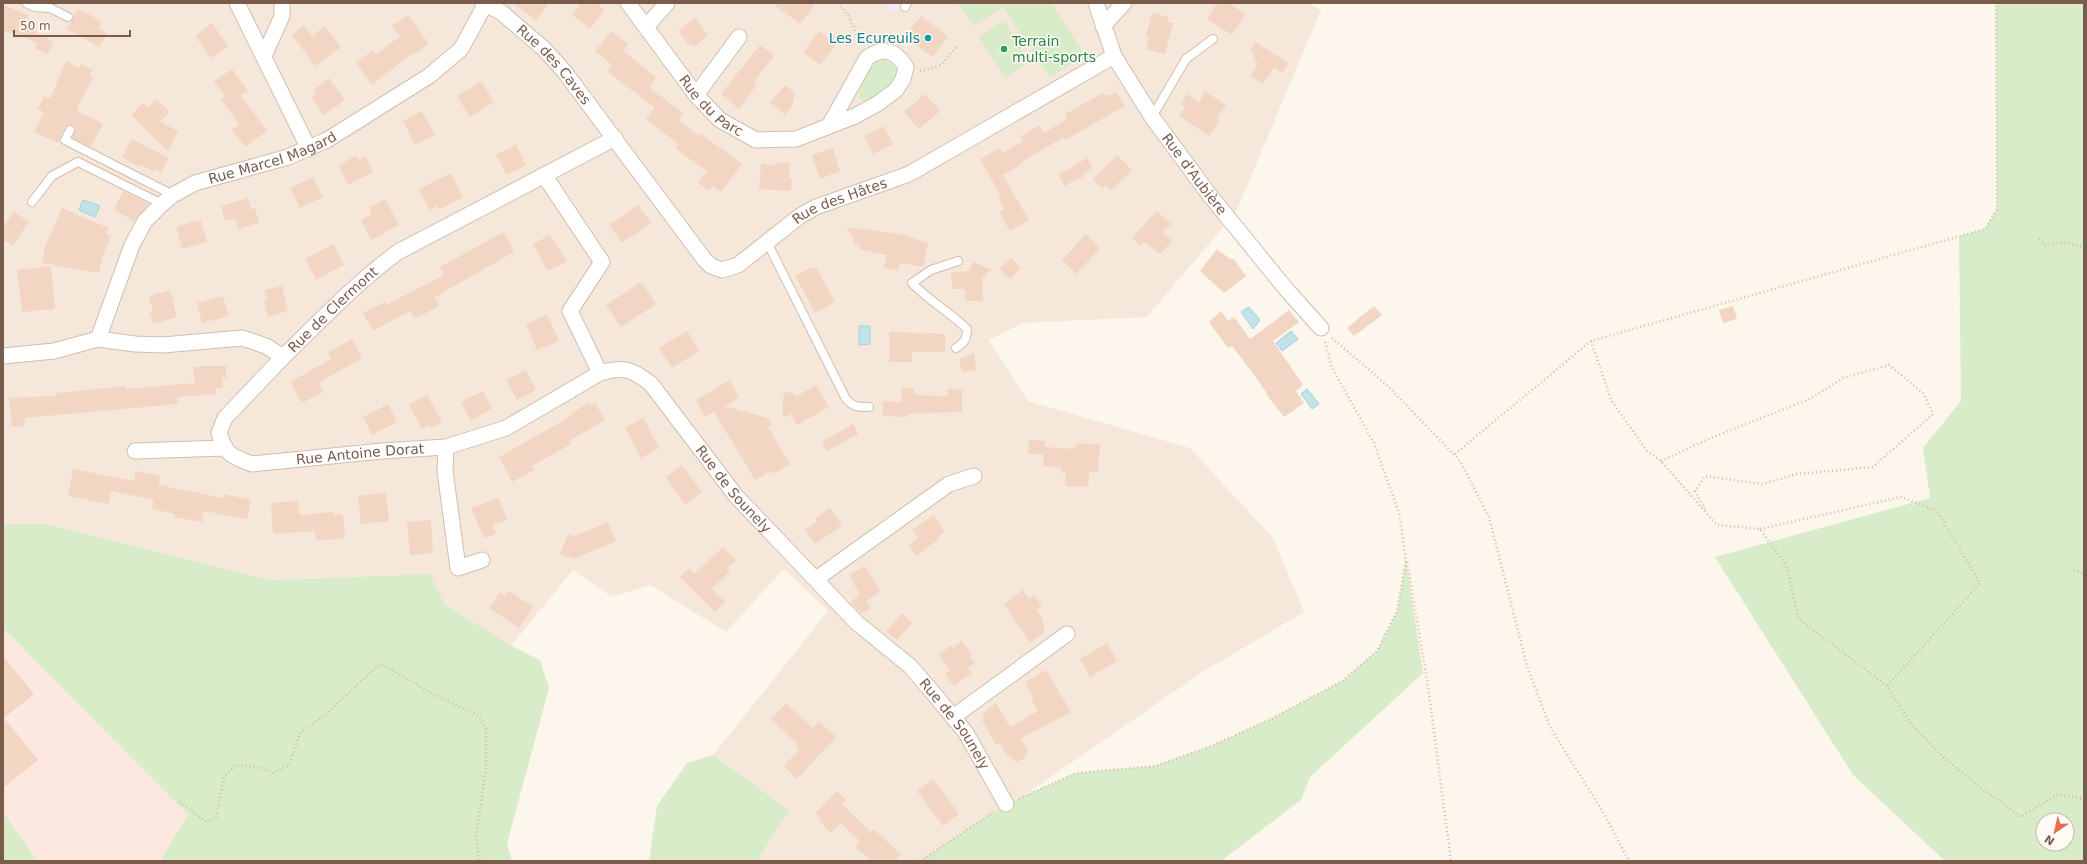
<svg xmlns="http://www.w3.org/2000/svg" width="2087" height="864" font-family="'DejaVu Sans',sans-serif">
  <rect width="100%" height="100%" fill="#fdf6ec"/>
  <path fill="#f5e8da" d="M3 3H1308L1321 10 1236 212 1147 317 1023 323 989 340 1028 401 1190 448 1273 538 1304 612 1204 671 929 861H757L789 810 713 755 828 611 784 569 726 632 650 585 612 597 573 570 511 646 445 604 430 574 270 580 48 524H3Z"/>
  <path fill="#fde8e0" d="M3 628 188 815 162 857 164 861H3Z"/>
  <path fill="#f3e8fa" d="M880 3H901L893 13Z"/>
  <g fill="#d8ecc9" fill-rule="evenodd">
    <path d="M958 3H1052L1084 54 1050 78 1003 7 973 26Z"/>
    <path d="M1996 3H2084V861H1945L1853 775 1715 557 1930 498 1923 448 1961 401 1959 236 1985 229 1997 209ZM2043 820H2067V844H2043Z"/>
    <path d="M1004 21 1029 62 1005 78 979 37Z"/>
    <path d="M881 59C891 60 895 62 898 72 889 87 881 98 862 100L859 98C859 85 870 66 881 59Z"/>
    <path d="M3 524H47L270 580 430 574 445 604 511 646 540 660 549 688 507 844 512 861H164L162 857 188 815 3 628Z"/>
    <path d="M1406 560 1423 673 1310 777 1301 800 1221 861H920L1006 804 1076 773 1155 766 1211 746 1273 718 1342 681 1377 651 1397 611Z"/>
    <path d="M713 755 789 810 757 861H649L657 806 687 763Z"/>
    <path d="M3 812 37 861H3Z"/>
  </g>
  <g fill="#bfe3e8" stroke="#a5d3da">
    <path d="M83 200 100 206 95 217 79 210Z"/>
    <path d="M1249 307 1260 320 1253 329 1241 312Z"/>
    <path d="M859 326H870V344L859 345Z"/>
    <path d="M1291 331 1298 339 1282 351 1276 343Z"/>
    <path d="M1307 389 1319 404 1312 409 1301 394Z"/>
  </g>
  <g fill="#f3d5c3">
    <path d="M513 3H549L536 20Z"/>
    <path d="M581 3H596L605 10 590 29 572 15Z"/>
    <path d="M772 3H816L800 24Z"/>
    <path d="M1217 3H1228L1246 14 1232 35 1207 19Z"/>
    <path d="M3 5 29 15 25 26 54 42 47 54 35 48 38 43 3 30Z"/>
    <path d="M78 9 102 21 98 28 107 33 99 47 67 29Z"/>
    <path d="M1152 13 1169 17 1168 22 1173 23 1165 54 1146 49 1149 37 1146 36Z"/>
    <path d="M408 15 429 44 414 55 413 53 372 85 356 63 373 50 377 54 400 36 392 26Z"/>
    <path d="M921 16 948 37 932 57 905 36Z"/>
    <path d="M695 18 708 35 695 47 692 44 690 46 678 31Z"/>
    <path d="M212 23 228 46 211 58 195 36Z"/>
    <path d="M304 25 312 36 325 26 341 47 315 66 292 35Z"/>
    <path d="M611 31 628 44 623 51 656 77 649 87 683 113 678 120 700 136 701 134 742 164 721 192 713 186 709 191 698 182 707 172 675 148 678 144 646 119 655 108 607 71 612 65 595 51Z"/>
    <path d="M819 31 836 44 820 65 803 52Z"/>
    <path d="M1255 42 1289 63 1282 73 1274 68 1263 84 1250 76 1258 63 1254 60 1255 55 1250 51Z"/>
    <path d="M760 45 774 56 755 80 757 81 754 85 756 86 739 109 721 94Z"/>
    <path d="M66 61 79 68 81 64 92 70 90 75 93 77 76 110 103 124 91 147 72 138 75 130 72 125 65 127 58 143 34 132 44 112 37 109 44 96 50 99Z"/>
    <path d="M232 69 248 91 241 96 267 131 245 147 232 130 239 125 221 99 225 96 214 81Z"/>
    <path d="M329 78 345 100 324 115 311 97 316 93 314 89Z"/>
    <path d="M481 81 494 102 470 117 457 96Z"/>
    <path d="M785 85 794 92 793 104 785 115 770 103Z"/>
    <path d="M1205 91 1226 105 1217 118 1220 119 1209 136 1179 116 1185 107 1181 104 1187 94 1199 102Z"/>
    <path d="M1116 92 1125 106 1065 140 1064 137 1021 162 1022 164 1003 175 1029 220 1010 231 999 212 1004 209 998 198 1001 196 980 159 1000 148 1003 153 1023 141 1021 136 1040 125 1044 133 1067 119 1065 114 1103 93 1105 96 1109 94 1110 96Z"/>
    <path d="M925 94 940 111 919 129 904 112Z"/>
    <path d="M156 99 170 112 160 122 178 131 168 151 131 115 143 103 148 108Z"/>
    <path d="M422 111 435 135 415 145 403 121Z"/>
    <path d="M884 126 893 144 873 154 864 136Z"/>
    <path d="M132 139 169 158 161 172 155 169 154 172 140 164 139 167 122 157Z"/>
    <path d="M516 145 526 165 507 175 496 155Z"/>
    <path d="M833 148 840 171 820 179 812 155Z"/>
    <path d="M1117 155 1132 170 1110 191 1105 185 1102 188 1093 179Z"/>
    <path d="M356 156 358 160 365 156 373 172 348 185 338 165Z"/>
    <path d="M1087 158 1092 167 1079 180 1078 178 1065 186 1058 175Z"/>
    <path d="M776 162 789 163V178H792L791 191 759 189 761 164 776 165Z"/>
    <path d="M451 173 463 197 439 210 437 206 429 210 419 189Z"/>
    <path d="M313 177 323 197 300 208 290 188Z"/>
    <path d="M123 191 149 204 134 221 114 210Z"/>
    <path d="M248 198 251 209 255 208 259 223 238 229 236 219 225 221 221 206Z"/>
    <path d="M385 199 399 225 371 240 361 220 372 214 369 208Z"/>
    <path d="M638 205 651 223 622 243 609 225Z"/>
    <path d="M62 208 109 228 106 234 111 236 102 257 99 273 42 263 45 247Z"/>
    <path d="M1157 211 1171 224 1163 232 1172 241 1160 254 1144 242 1140 246 1132 238Z"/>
    <path d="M13 212 29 221 13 246 3 240V228Z"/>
    <path d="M196 221H201L207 242 182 249 176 227Z"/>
    <path d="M846 227 901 234 928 243 923 267 900 263 899 271 884 268 887 255 861 250 858 245 853 244 854 239Z"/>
    <path d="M504 232 514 252 435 297 439 306 415 319 410 311 373 331 363 313 385 302 386 305 444 275 440 267Z"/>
    <path d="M1086 234 1100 248 1076 274 1062 260Z"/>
    <path d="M550 235 567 262 547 271 533 244Z"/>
    <path d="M333 244 344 265 316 280 305 259Z"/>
    <path d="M1217 249 1230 259H1234L1246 276 1224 293 1200 271Z"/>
    <path d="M1011 258 1021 268 1010 279 1000 269Z"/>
    <path d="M973 262 991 269 982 279 983 301H965V289H952L951 272 969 271Z"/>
    <path d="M51 266 55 309 22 312 17 270Z"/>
    <path d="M813 267 817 269 835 302 815 313 795 275Z"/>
    <path d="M641 282 656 304 621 327 606 305Z"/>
    <path d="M282 286 288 311 268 317 264 301 267 300 264 290Z"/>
    <path d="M170 290 177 317 153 324 150 312 153 311 149 296Z"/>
    <path d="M223 296 229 316 202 323 197 303Z"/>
    <path d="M1374 306 1382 315 1354 336 1347 328Z"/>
    <path d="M1733 306 1737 319 1723 323 1719 310Z"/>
    <path d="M1289 310 1299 322 1273 341 1303 385 1296 391 1304 403 1284 417 1266 394 1267 393 1254 375 1232 346 1228 348 1209 322 1221 311 1228 321 1234 317 1250 339Z"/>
    <path d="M547 314 559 341 537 350 526 325Z"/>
    <path d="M687 331 699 351 672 368 659 348Z"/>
    <path d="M889 332 945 334V352H912V362H889Z"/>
    <path d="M352 339 362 358 318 383 323 392 302 403 290 382 331 359 328 353Z"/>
    <path d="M974 353 976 370 962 372 959 359Z"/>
    <path d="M206 366H226V378H222L223 388H215L216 394 177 397 178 404 25 418V423L22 426 12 427 9 398 56 396V393L126 386V389L195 383 193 367Z"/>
    <path d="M526 370 536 390 517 400 506 380Z"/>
    <path d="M730 380 739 398 724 406 768 418 772 425 768 427 790 464 773 474 771 471 755 480 714 412 705 417 696 400Z"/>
    <path d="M816 385 829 407 797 425 791 414 783 418V398L785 393 791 392 797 396Z"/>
    <path d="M901 388H914L915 395 947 396 948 389 962 390V412L908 414 907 417 883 416V401L902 402Z"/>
    <path d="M483 391 492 409 471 420 461 402Z"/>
    <path d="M427 395 442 422 431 428 429 426 422 429 409 405Z"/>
    <path d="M588 403 590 406 595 403 605 420 569 441 571 444 532 466 534 470 512 482 499 457 571 416 570 414Z"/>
    <path d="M388 404 397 422 372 435 363 417Z"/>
    <path d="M643 418 659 448 641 458 625 428Z"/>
    <path d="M853 424 858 434 827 451 822 442Z"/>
    <path d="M1029 440 1046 441 1045 447 1075 449 1076 443 1100 445 1098 472H1089L1088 487 1065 486 1066 473H1061V468L1043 466 1044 455 1028 453Z"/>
    <path d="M682 465 702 492 685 505 666 477Z"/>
    <path d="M73 469 134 481 136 471 160 476 159 485 223 498 224 494 251 500 247 519 204 511 202 522 174 517 175 514 152 509 154 500 111 491 109 504 68 496Z"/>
    <path d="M386 493 389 521 361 524 358 496Z"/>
    <path d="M499 498 507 520 493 525 496 534 484 538 471 508Z"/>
    <path d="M298 501 300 515 333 512 334 515 343 514 345 538 316 541 315 531 273 534 271 503Z"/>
    <path d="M830 508 842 526 815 544 805 530 817 522 815 518Z"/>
    <path d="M934 515 945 532 938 537 939 539 916 556 909 545 918 538 912 530Z"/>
    <path d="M431 520 433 553 410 555 407 522Z"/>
    <path d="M608 522 616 541 574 559 560 554 568 534 574 536Z"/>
    <path d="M723 547 736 560 727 568 730 571 712 589 725 602 715 612 680 577 689 568 694 574Z"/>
    <path d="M865 566 881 591 866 601 871 608 861 614 850 602 860 595 849 575Z"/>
    <path d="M1023 590 1029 599 1034 595 1042 606 1036 610 1043 619 1044 633 1030 643 1004 604Z"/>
    <path d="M509 591 533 607 519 628 489 608 500 592 505 596Z"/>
    <path d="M902 613 912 623 897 640 886 632Z"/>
    <path d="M962 641 972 655 970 657 975 663 968 668 972 673 954 686 945 674 950 670 939 655 951 645 953 648Z"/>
    <path d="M1107 643 1117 661 1090 677 1080 659Z"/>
    <path d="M3 656 34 694 4 718 38 760 3 788Z"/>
    <path d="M1046 670 1071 712 1020 739 1028 749 1024 759 1016 762 1006 754 1000 743 996 745 982 720 985 719 982 714 996 703 1010 727 1038 711 1031 700 1034 699 1025 682Z"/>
    <path d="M786 703 813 728 819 721 836 737 797 779 784 766 799 750 796 746 797 744 771 719Z"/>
    <path d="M933 779 959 814 943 826 917 791Z"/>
    <path d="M837 791 846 800 842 804 871 832 873 829 901 854 895 861H872L855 847 860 841 841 823 831 833 819 820 821 818 815 813Z"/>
  </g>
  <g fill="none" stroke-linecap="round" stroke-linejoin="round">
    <defs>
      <g id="lane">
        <path d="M26 3 35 7 50 8 68 17"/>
        <path d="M905 7 907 3"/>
        <path d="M1152 117 1186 59 1213 39"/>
        <path d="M70 130 65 140 173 195"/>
        <path d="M32 202 52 176 78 162 162 204"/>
        <path d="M767 242 845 397C852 407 857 407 869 407"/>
        <path d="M956 348C964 343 967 339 967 329 950 312 929 301 912 283L931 270 958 261"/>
      </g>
      <g id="street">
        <path d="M237 3 309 149"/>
        <path id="s1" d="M483 3 501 12 544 49 564 71 704 259 711 266 722 270 738 265 800 216 816 207 909 174 1114 56"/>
        <path id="s2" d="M628 3 696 95 720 120 756 140 796 139 855 116 877 104 896 90 903 79 906 67C895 50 884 46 867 58L829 126"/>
        <path id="s3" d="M1096 3 1114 56 1152 117 1208 193 1286 289 1321 328"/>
        <path d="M1103 26 1124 3"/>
        <path d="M646 27 667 3"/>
        <path d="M264 56 282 16V3"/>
        <path d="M696 95 739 37"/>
        <path id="s4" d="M544 175 602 262 570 311 600 373C624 366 632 369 651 384L736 496 857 623 910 666 934 694 966 733 1006 804"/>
        <path id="s5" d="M98 339 132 245 145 221 162 204 173 195 195 183 288 157 327 140 429 76 461 49 486 3"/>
        <path id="s6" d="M3 356 54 351 98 339 135 344 163 345 242 338 266 346 283 357C320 321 356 283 398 252L615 138"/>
        <path id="s7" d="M283 357 225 418 219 433C226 455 231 456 252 464L382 451 446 447 506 428 600 373"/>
        <path d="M446 447 445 471 458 568 482 560"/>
        <path d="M135 451 224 448"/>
        <path d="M816 579 949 484 974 476"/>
        <path d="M953 717 1067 634"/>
      </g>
    </defs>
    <use href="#lane" stroke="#d1beb0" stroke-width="10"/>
    <use href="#street" stroke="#d1beb0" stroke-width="17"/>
    <g stroke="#d9b8a5" stroke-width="2.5" stroke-dasharray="1 3" stroke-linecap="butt">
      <path d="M838 3 848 15 861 44"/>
      <path d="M920 71 941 65 957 46"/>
      <path d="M2039 239 2046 245 2063 242 2084 247"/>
      <path d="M1332 338 1389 387 1460 461 1489 517 1527 666 1550 727 1603 812 1629 861"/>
      <path d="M1591 341 1611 400 1647 451 1661 461 1717 525 1760 529 1786 565 1799 619 1887 686 1911 724 1941 755 1977 785 2021 817 2058 794 2084 799"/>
      <path d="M1455 454 1591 341 1985 229 1997 209 1996 3"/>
      <path d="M1661 461 1713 437 1810 399 1843 378 1889 365 1924 394 1933 414 1873 467 1797 474 1762 484 1705 476 1695 491 1706 510"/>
      <path d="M1760 529 1901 497 1937 511 1980 583 1887 686"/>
      <path d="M1407 562 1427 679 1451 861"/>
      <path d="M2074 570 2084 574"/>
      <path d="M1019 799 1076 773 1155 766 1211 746 1273 718 1342 681 1377 651 1397 611 1406 560 1399 513 1374 443 1332 368 1325 342"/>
      <path d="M180 802 207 822 216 818 224 777 236 765 259 767 273 773 289 765 301 731C332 715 353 685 381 664L435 695 479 716 486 729V769L476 835 479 861"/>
      <path d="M920 861 994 812"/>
    </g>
    <use href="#lane" stroke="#fff" stroke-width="8"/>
    <use href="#street" stroke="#fff" stroke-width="15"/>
  </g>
  <circle fill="#0f9aa8" stroke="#fffaf3" stroke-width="1.5" cx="928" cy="38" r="4"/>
  <circle fill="#2e9e5b" stroke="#fffaf3" stroke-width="1.5" cx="1004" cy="49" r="4"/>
  <g text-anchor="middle" stroke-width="3" stroke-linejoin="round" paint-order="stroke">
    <g font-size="14" fill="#0d838f" stroke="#fffaf3" text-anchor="end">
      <text x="920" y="43">Les Ecureuils</text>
    </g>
    <g font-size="14" fill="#27864d" stroke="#fffaf3" text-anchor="start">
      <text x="1012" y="46">Terrain<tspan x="1012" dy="16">multi-sports</tspan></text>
    </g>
    <g font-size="14" fill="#7a5c4d" stroke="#fffaf3">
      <text dy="5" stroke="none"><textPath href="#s1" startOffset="95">Rue des Caves</textPath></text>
      <text dy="5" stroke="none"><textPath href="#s2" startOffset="133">Rue du Parc</textPath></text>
      <text dy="5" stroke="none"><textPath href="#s5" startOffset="272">Rue Marcel Magard</textPath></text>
      <text dy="5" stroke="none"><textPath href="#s3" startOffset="199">Rue d'Aubière</textPath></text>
      <text dy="5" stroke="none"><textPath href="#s1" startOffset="501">Rue des Hâtes</textPath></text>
      <text dy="5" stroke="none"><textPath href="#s6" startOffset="356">Rue de Clermont</textPath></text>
      <text dy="5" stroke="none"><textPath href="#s7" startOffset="257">Rue Antoine Dorat</textPath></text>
      <text dy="5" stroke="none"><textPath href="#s4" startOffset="421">Rue de Sounely</textPath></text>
      <text dy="5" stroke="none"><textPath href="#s4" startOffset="745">Rue de Sounely</textPath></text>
    </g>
  </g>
  <rect width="2087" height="864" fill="none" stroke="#7a5c4d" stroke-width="8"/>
  <g transform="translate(2055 832) rotate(214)"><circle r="19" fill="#fffaf3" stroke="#cabbb1"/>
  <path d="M0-3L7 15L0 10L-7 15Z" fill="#e76f51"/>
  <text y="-6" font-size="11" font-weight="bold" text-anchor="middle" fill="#7a5c4d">N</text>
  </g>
  <path d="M14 30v6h116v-6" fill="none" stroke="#7a5c4d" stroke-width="2"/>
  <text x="20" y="30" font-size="12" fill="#7a5c4d" stroke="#fffaf3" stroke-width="3" paint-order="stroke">50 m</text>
</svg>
